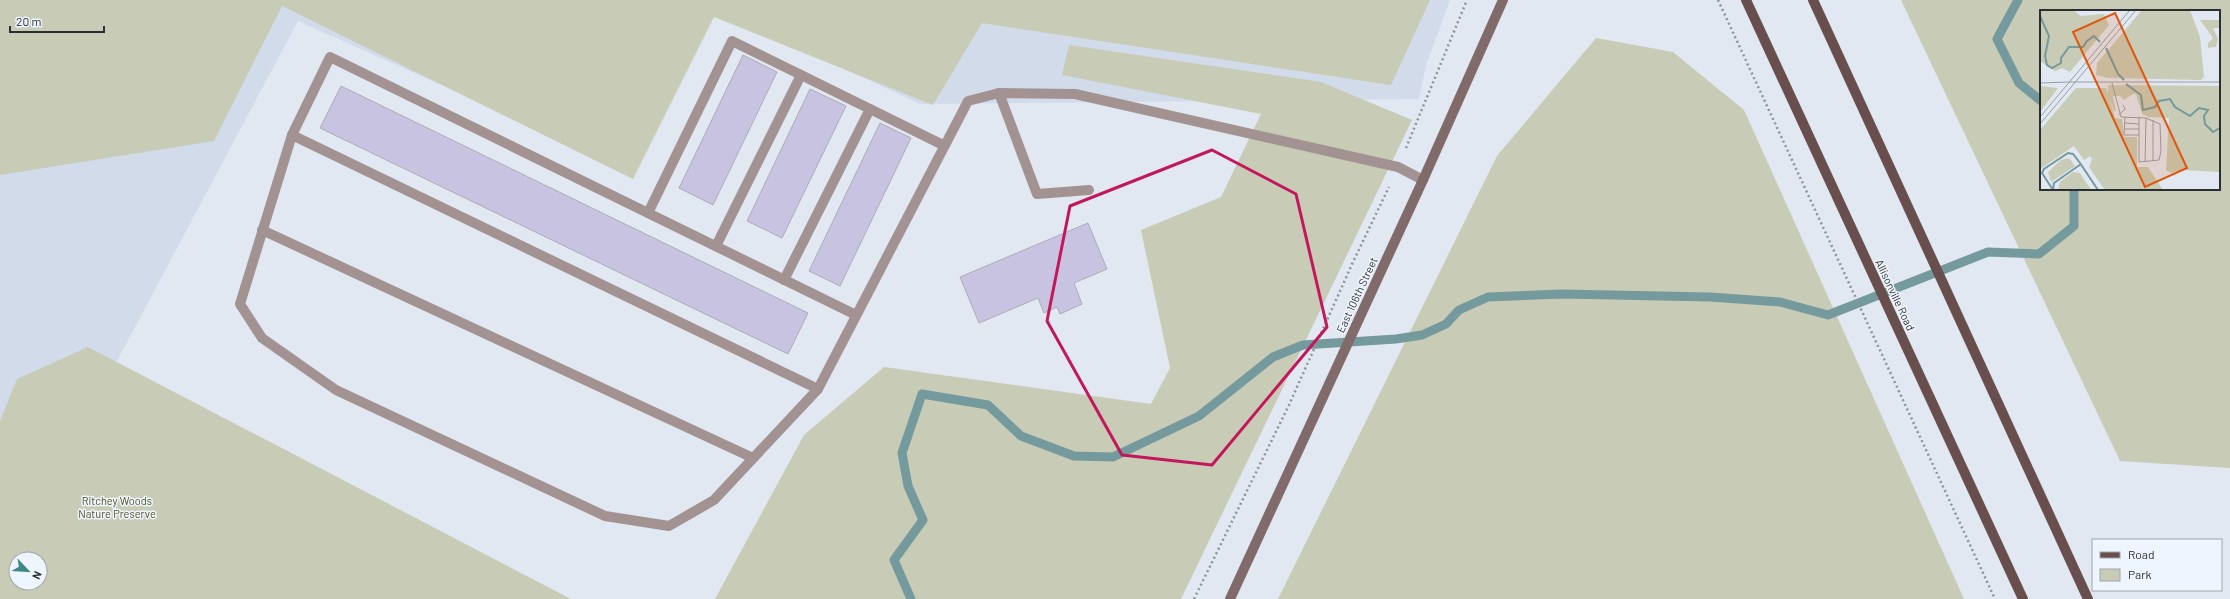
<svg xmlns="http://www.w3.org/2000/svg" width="2230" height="599" font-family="Barlow,sans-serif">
  <rect width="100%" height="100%" fill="#e1e8f1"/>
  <path fill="#d1dbea" d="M0 0H1450L1426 65 1419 99 920 104 709 6 629 169 298 21 111 372 0 428Z"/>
  <g fill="#c8cbb6" fill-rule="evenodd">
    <path d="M0 0H1430L1391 85 982 23 933 105 714 17 633 179 282 6 214 141 0 175Z"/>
    <path d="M1901 0H2230V468L2120 461ZM2041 11H2219V189H2041Z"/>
    <path d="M1596 38 1673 52 1744 110 1964 599H1278L1497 156Z"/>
    <path d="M1069 45 1321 82 1412 120 1181 599H715L804 435 884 367 1151 404 1170 368 1141 230 1221 197 1261 114 1062 75Z"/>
    <path d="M88 347 571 599H0V421L17 379ZM16 559H40V583H16Z"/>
  </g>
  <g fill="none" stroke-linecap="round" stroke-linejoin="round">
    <g stroke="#759a9d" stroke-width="9">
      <path d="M2018 0 1997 39 2019 83 2041 101"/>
      <path d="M911 599 894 560 923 520 908 486 902 453 922 394 988 405 1021 436 1074 456 1113 457 1199 416 1273 357 1303 345 1396 339 1422 335 1446 324 1459 310 1488 297 1562 294 1710 297 1780 302 1828 315 1988 252 2039 254 2074 226V189"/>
    </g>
  </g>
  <g fill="#c8c3e0" stroke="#adabb5">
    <path d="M743 55 777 72 713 205 679 188Z"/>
    <path d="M341 86 808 313 788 354 320 128Z"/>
    <path d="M810 89 846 106 782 238 747 221Z"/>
    <path d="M880 123 911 138 840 286 809 271Z"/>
    <path d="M1088 223 1107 269 1074 283 1082 304 1060 314 1057 307 1044 313 1038 298 979 323 960 277Z"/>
  </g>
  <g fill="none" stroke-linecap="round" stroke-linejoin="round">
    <g stroke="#8e9399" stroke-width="2.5" stroke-dasharray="2 3" stroke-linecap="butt">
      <path d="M1718 0 1995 599"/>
      <path d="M1406 148 1467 0"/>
      <path d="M1194 599 1289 405 1353 262 1389 187"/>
    </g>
    <g stroke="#a29392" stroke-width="10">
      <path d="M999 93 1037 194 1089 190"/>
      <path d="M292 135 818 389"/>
      <path d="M648 213 732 41 943 145"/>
      <path d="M262 230 753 458"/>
      <path d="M716 246 801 75"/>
      <path d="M784 280 870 109"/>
      <path d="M856 315 330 57 292 135 240 304 262 338 336 390 605 516 669 526 714 500 818 389 968 101 999 93 1075 94 1398 167 1423 180"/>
    </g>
    <path stroke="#816b6a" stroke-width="10" d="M1230 599 1423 180 1503 0"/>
    <g stroke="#684f4e" stroke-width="10">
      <path d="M1746 0 2023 599"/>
      <path d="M1813 0 2088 599"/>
    </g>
  </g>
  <path fill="none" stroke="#c2185b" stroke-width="3" stroke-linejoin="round" d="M1212 150 1296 194 1327 327 1212 465 1122 455 1047 321 1070 206Z"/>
  <g text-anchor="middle" stroke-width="3" stroke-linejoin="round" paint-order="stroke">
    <g font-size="11" fill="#2c2f32" stroke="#eff5fe">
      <text transform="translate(1357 295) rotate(-65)" y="4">East 106th Street</text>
      <text transform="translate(1895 295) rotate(65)" y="4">Allisonville Road</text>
    </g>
    <g font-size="11" fill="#4f5422" stroke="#eff5fe">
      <text x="117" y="505">Ritchey Woods<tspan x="117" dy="13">Nature Preserve</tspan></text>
    </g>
  </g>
  <g transform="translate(2040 10)">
    <rect width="180" height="180" fill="#e1e8f1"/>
    <path d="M0 0H33L41 6 64 4 69 15 30 62 22 58 15 61 0 51ZM102 0H150L160 27 164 67 161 70 68 68 56 65 57 53ZM160 10H180V18H173L178 29 176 37 168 38V33L173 28ZM68 75 180 76V162L143 160 131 163 126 160 129 108 109 107 102 104 96 84H93L84 90 80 86H73L76 101H74L69 87 75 108 82 109 84 127H97V157H108L123 180H65L49 157 52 149 50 146 44 150 34 136 0 159V120L36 78H66L68 83ZM0 76 18 78 0 102ZM29 148 35 156 11 172 8 162 21 150ZM33 162 40 163 51 180H18L20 172Z" fill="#c8cbb6"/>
    <path fill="none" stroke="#759a9d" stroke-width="2" d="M0 6 9 26 5 46 7 55 12 58 21 53V48L29 37H43L47 31 54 26 60 32M66 38 78 64 84 70M86 74 101 85 103 100 115 97 119 91 130 89 135 97 150 106 159 98 168 100 164 106 165 114 173 122 180 118M40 153 58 180M13 180 2 163 4 159 28 143 33 144 40 153M13 180 14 173 41 154"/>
    <path fill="none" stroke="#999ea5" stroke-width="1" d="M29 72H180M0 73 29 72M72 73 81 107 106 108 120 114 121 141 119 150 99 152V107M79 105 85 99 83 95M0 107 90 0M85 107 84 125H99M113 110V151M85 113 99 114M0 114 96 0M85 119H99M105 152 106 108"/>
    <path fill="#df570e" fill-opacity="0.15" stroke="#df570e" stroke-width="2" d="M75 3 147 158 105 177 33 22Z"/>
    <rect width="180" height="180" fill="none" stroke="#2c2f32" stroke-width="2"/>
  </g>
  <rect x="2092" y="539" width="130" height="52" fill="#eff5fe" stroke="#a1a6ac"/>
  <rect x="2100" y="552" width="20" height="6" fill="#684f4e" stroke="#a1a6ac"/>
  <text x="2128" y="559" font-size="12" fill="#2c2f32">Road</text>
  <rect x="2100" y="569" width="20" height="12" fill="#c8cbb6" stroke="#a1a6ac"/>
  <text x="2128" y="579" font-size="12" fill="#2c2f32">Park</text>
  <g transform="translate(28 571) rotate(115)"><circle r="19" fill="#eff5fe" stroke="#a1a6ac"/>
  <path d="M0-3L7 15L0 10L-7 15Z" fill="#3f8787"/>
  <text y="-6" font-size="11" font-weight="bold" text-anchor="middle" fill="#2c2f32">N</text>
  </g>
  <path d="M10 26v6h94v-6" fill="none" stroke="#2c2f32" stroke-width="2"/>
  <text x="16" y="26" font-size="12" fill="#2c2f32" stroke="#eff5fe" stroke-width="3" paint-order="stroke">20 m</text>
</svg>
